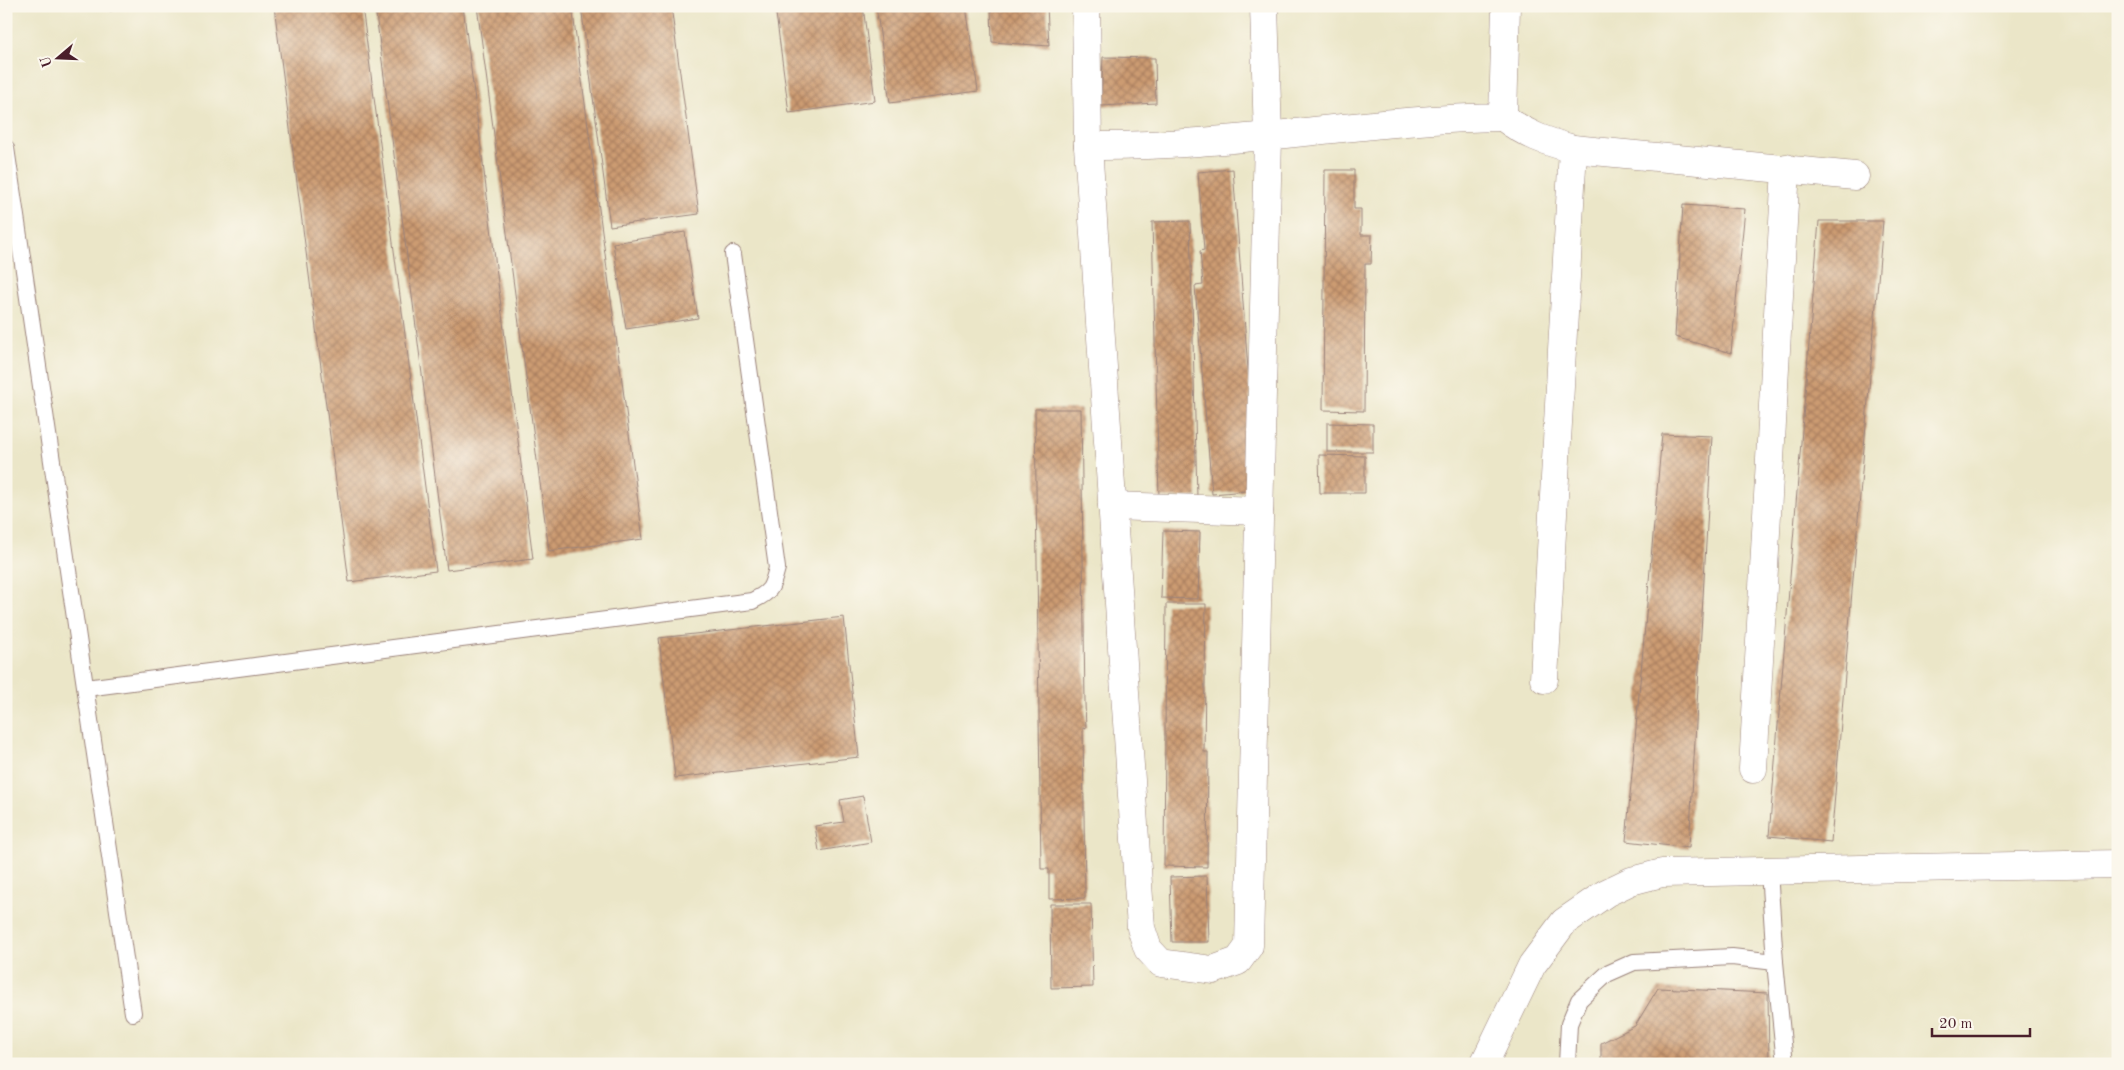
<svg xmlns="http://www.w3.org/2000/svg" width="2124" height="1070" font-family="'Old Standard TT',serif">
  <defs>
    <pattern id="building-cross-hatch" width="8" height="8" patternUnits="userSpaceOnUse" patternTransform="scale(1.25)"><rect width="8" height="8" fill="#cc9b72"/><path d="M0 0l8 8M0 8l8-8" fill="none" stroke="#a87e5e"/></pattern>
  </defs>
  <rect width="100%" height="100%" fill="#fbf7ec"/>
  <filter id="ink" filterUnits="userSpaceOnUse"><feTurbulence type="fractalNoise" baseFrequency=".02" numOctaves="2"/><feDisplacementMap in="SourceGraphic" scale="10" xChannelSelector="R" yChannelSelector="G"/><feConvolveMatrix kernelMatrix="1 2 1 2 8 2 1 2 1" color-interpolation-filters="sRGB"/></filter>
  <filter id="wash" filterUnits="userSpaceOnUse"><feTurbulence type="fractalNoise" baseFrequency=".0096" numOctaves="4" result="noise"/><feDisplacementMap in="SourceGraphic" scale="20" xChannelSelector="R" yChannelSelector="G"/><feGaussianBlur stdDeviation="1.12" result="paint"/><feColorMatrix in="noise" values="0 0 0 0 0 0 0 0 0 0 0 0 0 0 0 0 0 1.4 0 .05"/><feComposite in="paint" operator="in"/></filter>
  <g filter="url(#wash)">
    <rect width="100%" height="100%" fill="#ebe6c8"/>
    <g id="blocks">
      <g fill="url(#building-cross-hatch)">
        <path d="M110 6H134V7L110 11Z"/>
        <path d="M274 6H362L436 571 349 582Z"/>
        <path d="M375 6H463L533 559 447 570Z"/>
        <path d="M477 6H572L643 539 549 551Z"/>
        <path d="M581 6H671L699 214 610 226Z"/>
        <path d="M775 6H863L875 101 789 113Z"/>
        <path d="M876 6H966L978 91 890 103Z"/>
        <path d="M991 6H1047L1049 46 992 42Z"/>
        <path d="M1103 57 1155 58 1156 103 1101 106Z"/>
        <path d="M1233 169 1257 490 1212 494 1195 286 1203 285 1200 251 1204 250 1198 172Z"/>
        <path d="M1325 170H1354V209H1361V235H1372L1371 264H1365L1364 411 1323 410Z"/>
        <path d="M1683 205 1745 209 1731 353 1675 337Z"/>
        <path d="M1190 221 1197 497 1159 498 1152 222Z"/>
        <path d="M1819 221H1883L1831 842 1769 836Z"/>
        <path d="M685 232 698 318 626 329 613 243Z"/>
        <path d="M1035 409H1081L1085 703 1086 729 1083 728 1085 898 1049 899V869H1041Z"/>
        <path d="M1327 423 1373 424V452H1327Z"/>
        <path d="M1662 434 1712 436 1689 848 1626 841Z"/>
        <path d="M1319 455 1365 456V493H1320Z"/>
        <path d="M1163 531 1200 532 1198 599 1161 598Z"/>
        <path d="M1166 604H1206L1204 752H1208L1207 867 1164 866Z"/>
        <path d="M844 617 859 757 675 778 659 638Z"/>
        <path d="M863 796 871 842 819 851 815 826 844 822 840 800Z"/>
        <path d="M1207 876 1209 942H1172L1170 877Z"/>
        <path d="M1050 904H1091L1093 987 1051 988Z"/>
        <path d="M1658 988 1768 993 1769 1064H1601V1043L1635 1026Z"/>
      </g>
    </g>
  </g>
  <g filter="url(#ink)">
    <use href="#blocks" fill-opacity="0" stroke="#9a827a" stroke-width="1"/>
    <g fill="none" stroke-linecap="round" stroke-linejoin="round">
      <defs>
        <g id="lane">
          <path d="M6 148 133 1013"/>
          <path d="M86 688 752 601C771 592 772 588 777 568L733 254"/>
          <path d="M1769 871 1775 962"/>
          <path d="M1567 1064 1569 1024 1579 1000 1607 974 1634 962 1732 957 1775 962 1785 1064"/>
        </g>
        <g id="street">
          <path d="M1086 6 1088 146 1141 928 1148 949 1161 963 1213 970 1238 961 1249 946 1268 137 1264 6"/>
          <path d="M1503 117C1526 135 1545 141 1573 149L1855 176"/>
          <path d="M1088 146C1227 148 1364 119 1503 117L1506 6"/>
          <path d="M1112 506 1259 511"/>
          <path d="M1544 679 1573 149"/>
          <path d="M1753 769 1786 168"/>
          <path d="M1484 1064 1532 965 1564 922 1606 893 1631 881 1662 873 2118 864"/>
        </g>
      </defs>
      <use href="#lane" stroke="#9a827a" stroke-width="18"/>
      <use href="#street" stroke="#9a827a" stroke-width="29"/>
      <use href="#lane" stroke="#fff" stroke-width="16"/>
      <use href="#street" stroke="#fff" stroke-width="28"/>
    </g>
  </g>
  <rect width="2124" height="1070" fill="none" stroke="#fbf7ec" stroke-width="25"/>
  <g transform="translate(58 58) rotate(251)" stroke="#fbf7ec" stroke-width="4" paint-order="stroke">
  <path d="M0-4L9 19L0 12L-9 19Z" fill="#4a1f2b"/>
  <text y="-8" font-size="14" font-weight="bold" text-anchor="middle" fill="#4a1f2b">U</text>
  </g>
  <path d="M1932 1028v8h98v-8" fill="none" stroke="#4a1f2b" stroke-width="2.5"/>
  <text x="1939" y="1028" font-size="15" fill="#4a1f2b" stroke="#fbf7ec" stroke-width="4" paint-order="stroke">20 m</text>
</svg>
